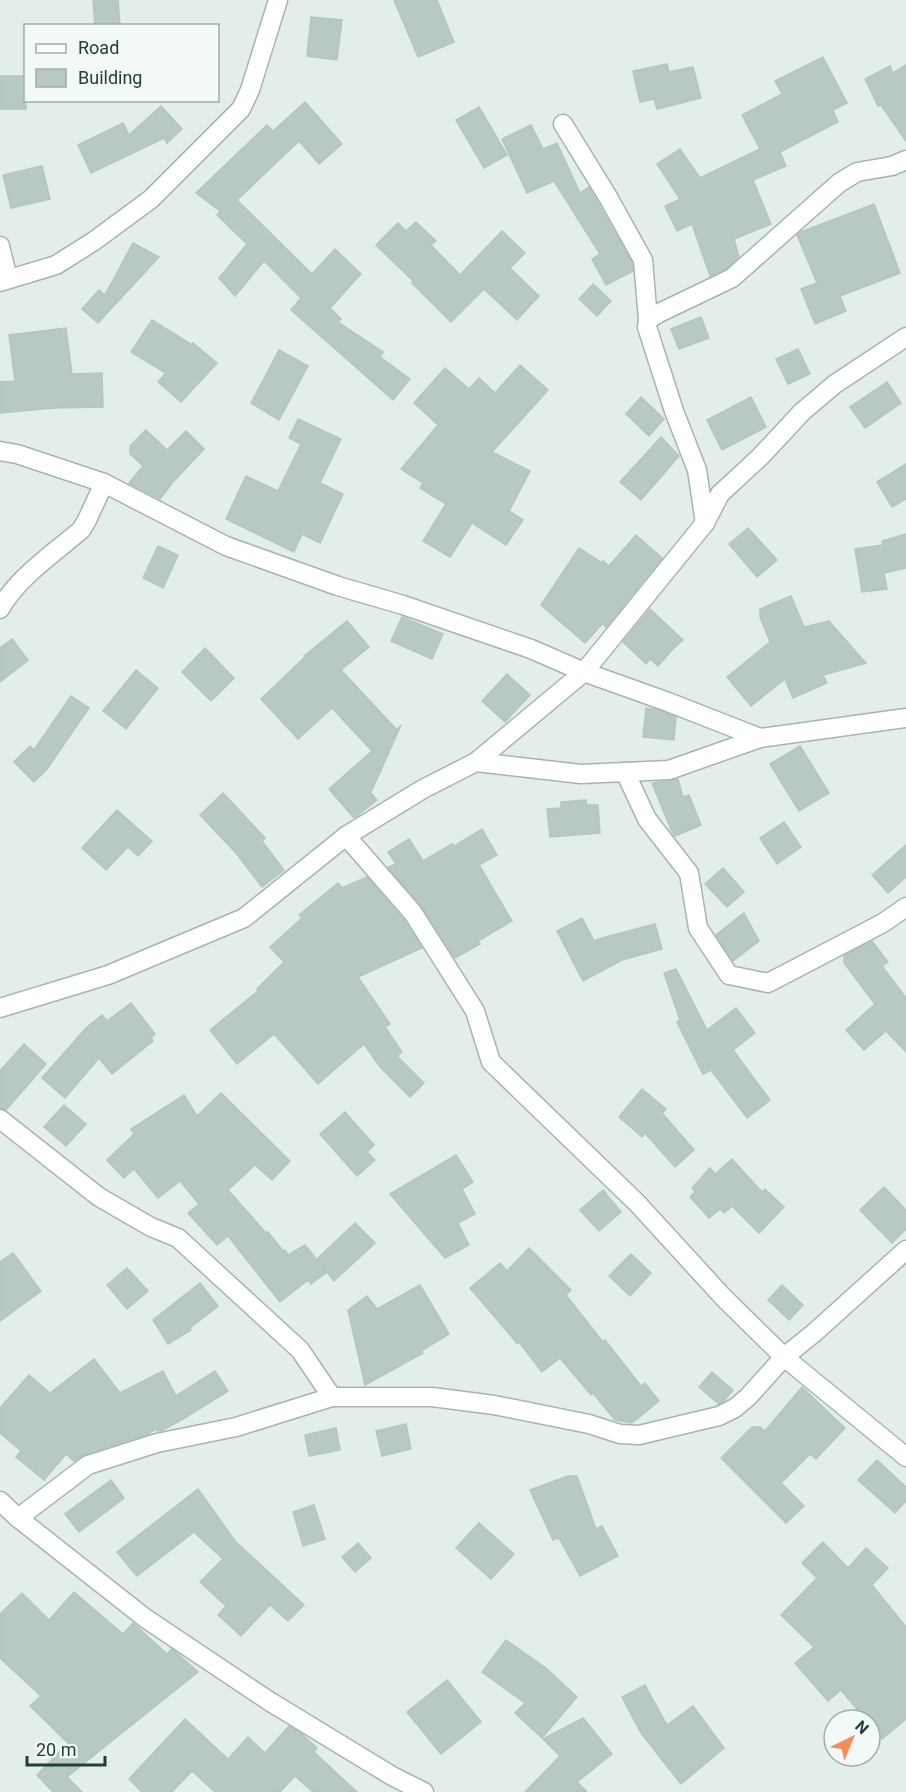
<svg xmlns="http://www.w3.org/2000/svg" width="906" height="1792" font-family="Roboto,sans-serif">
  <rect width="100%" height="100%" fill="#e3ede9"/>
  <g fill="#b8c8c2" stroke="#b5c6c1" stroke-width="1.5">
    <path d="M93 0H118L120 26H95Z"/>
    <path d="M394 0H437L454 42 418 57Z"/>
    <path d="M311 17 342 20 337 60 307 56Z"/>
    <path d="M823 57 847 103 833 110 838 122 780 152 786 166 753 180 771 224 734 239 739 257 726 269 710 276 692 224 677 231 665 206 680 199 657 164 680 149 700 178 760 149 742 115 782 94 775 81Z"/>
    <path d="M667 64 669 72 693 67 701 98 657 109 654 99 640 102 633 71Z"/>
    <path d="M906 65V141L881 105 878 106 865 79 890 66 893 73Z"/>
    <rect x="0" y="76" width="26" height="33"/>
    <path d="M305 102 342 144 319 164 299 141 237 200 312 274 335 249 361 274 330 308 341 319 338 322 383 352 380 357 410 379 393 400 291 310 301 298 264 261 235 296 219 278 247 244 217 215 220 211 196 193 267 125 273 131Z"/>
    <path d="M161 106 182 129 167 143 164 138 91 173 78 145 123 123 129 135Z"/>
    <path d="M479 107 507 155 484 168 456 120Z"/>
    <path d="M531 125 543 149 557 143 580 193 589 187 632 263 633 271 606 285 592 259 600 254 554 181 527 193 502 139Z"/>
    <path d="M42 166 50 199 11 208 3 175Z"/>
    <path d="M874 204 900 273 840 296 846 311 815 324 801 289 817 283 797 235 801 232Z"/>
    <path d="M416 222 436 241 431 245 460 275 502 231 525 253 510 268 539 296 517 320 484 289 451 322 412 283 413 281 376 245 398 223 406 231Z"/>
    <path d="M133 243 159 257 98 323 82 309 99 290 105 295Z"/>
    <path d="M593 284 611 301 597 316 579 299Z"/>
    <path d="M701 317 709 338 679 349 671 329Z"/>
    <path d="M152 320 192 345 193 343 217 363 181 402 158 382 166 373 131 352Z"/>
    <path d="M66 328 72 374 102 373 103 407 54 408 0 413V382L15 381 9 335Z"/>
    <path d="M798 349 810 374 788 384 776 359Z"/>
    <path d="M279 350 308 366 279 420 251 403Z"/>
    <path d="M520 365 548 390 492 452 530 471 509 511 523 520 506 545 472 523 450 557 423 541 446 504 420 488 423 483 401 469 438 425 414 403 445 368 469 389 479 378 495 393Z"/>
    <path d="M887 382 901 403 865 428 850 407Z"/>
    <path d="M641 397 664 419 649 436 626 414Z"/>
    <path d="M751 397 766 427 722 450 707 420Z"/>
    <path d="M298 419 341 439 320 483 343 494 320 543 302 534 294 552 226 519 246 476 278 491 301 444 289 438Z"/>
    <path d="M146 430 167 450 186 431 204 449 173 482 160 499 129 483 143 466 130 454V446Z"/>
    <path d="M661 437 679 456 641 500 620 482Z"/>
    <path d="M906 464V499L892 507 877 482Z"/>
    <path d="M748 528 777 560 757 577 729 544Z"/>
    <path d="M906 534V568L884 573 887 589 862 592 855 549 883 545 882 541Z"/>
    <path d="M636 535 662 558 606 627 603 623 585 643 541 605 579 548 602 563 603 561 609 566Z"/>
    <path d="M158 546 178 555 163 588 143 578Z"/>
    <path d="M791 596 804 627 829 621 866 663 823 675 827 683 793 698 785 679 751 706 727 677 770 642 760 617V609Z"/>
    <path d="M650 609 683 640 673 649 658 666 650 659 646 664 623 642Z"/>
    <path d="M402 617 443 634 432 659 391 641Z"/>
    <path d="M347 621 369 647 341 670 397 730 401 725 372 790 370 792 377 800 354 818 329 789 372 751 332 708 298 739 261 699 305 657 304 656Z"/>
    <path d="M12 639 28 660 0 682V648Z"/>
    <path d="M205 648 234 678 211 701 182 672Z"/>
    <path d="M136 670 158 688 126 729 103 711Z"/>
    <path d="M507 674 530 695 505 722 482 701Z"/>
    <path d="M71 696 89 708 47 769 34 782 14 762 30 746 34 750Z"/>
    <path d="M646 708 655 709 676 717 674 740 643 737Z"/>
    <path d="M800 746 829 793 799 811 770 764Z"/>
    <path d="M678 779 683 797 689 795 701 825 675 836 672 832 652 783Z"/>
    <path d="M223 793 265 838 262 841 284 870 262 887 236 853 200 815Z"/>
    <path d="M586 800 587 805H598L600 833 550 837 547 809 561 808V802Z"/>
    <path d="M117 810 152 841 138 856 128 847 106 870 82 848Z"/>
    <path d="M784 822 801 847 777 864 760 838Z"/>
    <path d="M482 829 497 855 479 865 512 921 478 941 480 944 455 958 422 907 388 867 396 864 388 852 409 839 423 861 452 844 454 846Z"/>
    <path d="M906 845V877L888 893 872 875Z"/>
    <path d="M723 868 744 892 727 907 705 884Z"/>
    <path d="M367 877 404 920 422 948 358 977 390 1024 385 1027 402 1052 397 1056 424 1083 410 1097 380 1067 364 1044 318 1084 274 1034 237 1064 210 1030 258 991 257 989 284 962 270 947 302 918 299 915 338 883 342 888Z"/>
    <path d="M744 913 759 941 733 961 716 935Z"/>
    <path d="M582 918 594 941 602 938 655 924 662 949 622 960 583 981 557 931Z"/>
    <path d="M872 941 888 962 882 966 906 998V1052L886 1031 864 1050 846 1030 875 1004 844 963V956Z"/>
    <path d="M676 969 707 1030 736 1008 755 1033 733 1050 770 1100 747 1118 711 1070 703 1074 677 1022 680 1020 664 973Z"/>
    <path d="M131 1003 155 1034 151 1038 153 1041 112 1074 99 1058 65 1098 42 1078 86 1028 102 1015 107 1021Z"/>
    <path d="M24 1044 46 1064 6 1110 0 1108V1071Z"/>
    <path d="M642 1089 666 1109 662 1113 694 1150 675 1167 645 1133 642 1137 619 1117Z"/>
    <path d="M221 1093 290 1161 272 1180 255 1165 228 1190 266 1233 268 1232 283 1251 285 1250 288 1255 305 1245 327 1272 311 1284 308 1280 280 1302 228 1236 217 1245 188 1213 199 1204 180 1181 158 1198 134 1169 124 1178 107 1160 134 1134 131 1129 184 1095 197 1116Z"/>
    <path d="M64 1105 86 1124 66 1146 44 1127Z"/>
    <path d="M345 1112 374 1145 367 1152 375 1160 357 1176 320 1134Z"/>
    <path d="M456 1155 473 1182 462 1189 475 1214 458 1223 469 1245 445 1258 390 1194Z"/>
    <path d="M732 1159 762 1192 765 1189 784 1207 759 1233 732 1206 724 1213 720 1209 709 1218 690 1197 695 1192 692 1188 710 1168 715 1174Z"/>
    <path d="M884 1187 906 1210V1229L892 1243 860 1210Z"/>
    <path d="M603 1190 621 1212 599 1231 580 1210Z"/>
    <path d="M355 1223 375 1243 334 1281 317 1259Z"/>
    <path d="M529 1248 571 1290 566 1295 603 1342 605 1340 641 1386 645 1383 659 1401 632 1423 615 1420 593 1393 591 1395 560 1358 542 1372 519 1342 517 1343 470 1288 500 1263 507 1271Z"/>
    <path d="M13 1253 41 1291 0 1321V1262Z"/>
    <path d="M631 1254 651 1273 630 1296 609 1276Z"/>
    <path d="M127 1268 148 1291 127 1309 107 1285Z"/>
    <path d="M200 1283 218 1306 190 1328 191 1330 168 1344 153 1320Z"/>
    <path d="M420 1285 449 1334 421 1351 423 1353 365 1385 348 1310 367 1296 377 1309Z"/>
    <path d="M782 1285 803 1305 789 1320 768 1300Z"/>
    <path d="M94 1359 120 1393 163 1371 176 1396 215 1371 228 1391 183 1419 161 1431H157L156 1429 148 1434 85 1454 74 1461 66 1454 44 1480 16 1457 21 1451 0 1433V1408L29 1375 50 1393Z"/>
    <path d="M712 1372 733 1390 724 1401 719 1404 699 1387Z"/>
    <path d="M802 1387 845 1428 816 1459 810 1454 781 1483 804 1506 786 1523 721 1458 752 1427H760L765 1431Z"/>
    <path d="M406 1424 411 1449 382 1456 376 1431Z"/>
    <path d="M336 1428 340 1450 309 1456 305 1435Z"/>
    <path d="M877 1460 906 1487V1501L895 1513 858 1480Z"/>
    <path d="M568 1476H577L596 1529 602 1526 618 1556 580 1576 559 1538 553 1540 530 1490Z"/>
    <path d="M111 1480 124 1498 79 1532 65 1514Z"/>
    <path d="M198 1489 235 1541 304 1605 288 1621 270 1605 241 1636 218 1615 226 1606 200 1582 223 1559 194 1532 137 1576 117 1552Z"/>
    <path d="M314 1505 325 1539 303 1546 293 1512Z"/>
    <path d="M479 1523 514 1554 491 1579 456 1548Z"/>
    <path d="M823 1542 848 1568 866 1548 888 1568 872 1585 906 1627V1719L882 1739 870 1725V1720H866L841 1690 828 1701 795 1663 814 1647 781 1615 817 1578 802 1563Z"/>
    <path d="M358 1543 371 1558 355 1572 342 1557Z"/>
    <path d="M74 1592 123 1634 133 1623 167 1654 172 1649 198 1672 67 1777 82 1792H53L37 1775 68 1743 30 1706 41 1696 0 1658V1614L22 1593 49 1620Z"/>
    <path d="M506 1640 546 1668 577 1697 542 1738 515 1713 525 1703 482 1672Z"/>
    <path d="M447 1680 481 1722 441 1754 407 1712Z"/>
    <path d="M645 1685 667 1725 693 1706 724 1748 681 1784 641 1733 622 1697Z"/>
    <path d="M583 1718 612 1754 577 1782 587 1792H525L560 1756 543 1739Z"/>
    <path d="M185 1719 228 1759 248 1737 265 1753 289 1726 302 1734 317 1748 314 1752 357 1792H313L295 1776 280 1792H215L192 1771 172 1792H142L129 1779Z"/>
  </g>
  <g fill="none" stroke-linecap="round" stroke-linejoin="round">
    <defs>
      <g id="minor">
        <path d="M563 124 608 197 643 260 648 320"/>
        <path d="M0 246 8 279"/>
        <path d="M0 282 56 265 94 241 151 199 241 109 250 90 278 0"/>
        <path d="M0 451 17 454 104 483 226 546 338 586 403 605 531 649 584 672 668 702 760 738"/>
        <path d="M705 523 697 470 674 411 647 327 648 320 657 314 732 278 839 183 857 172 892 166 906 160"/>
        <path d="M0 609C16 579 55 552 81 530L87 520 104 483"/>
        <path d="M476 762 584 672 705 523 720 494 760 457 802 412 835 384 906 337"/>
        <path d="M625 772 647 819 689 873 698 928 729 975 768 983 883 923 906 907"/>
        <path d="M346 836 413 913 475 1011 491 1062 637 1203 723 1297 784 1357 906 1457"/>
        <path d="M0 1008 108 975 244 918 346 836 423 789 476 762 581 774 669 770 760 738 906 718"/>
        <path d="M0 1119 99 1197 151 1227 178 1238 300 1350 332 1397"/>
        <path d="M0 1501 18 1518 145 1618 269 1701 392 1776 424 1792"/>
        <path d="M18 1518 88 1465 157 1443 236 1427 332 1397H432L494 1405 589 1424 620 1434 639 1435 719 1416 735 1408 748 1397 784 1357 814 1333 906 1250"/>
      </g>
    </defs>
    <use href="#minor" stroke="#a5b5b1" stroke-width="21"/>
    <use href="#minor" stroke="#fff" stroke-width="18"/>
  </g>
  <rect x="24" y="24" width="195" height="78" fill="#f3f9f7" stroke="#9faeab" stroke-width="1.5"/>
  <rect x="36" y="44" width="30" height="9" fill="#ffffff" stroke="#9faeab" stroke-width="1.5"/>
  <text x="78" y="54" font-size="18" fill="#223e39">Road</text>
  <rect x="36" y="69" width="30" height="18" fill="#b8c8c2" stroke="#9faeab" stroke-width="1.5"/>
  <text x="78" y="84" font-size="18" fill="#223e39">Building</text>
  <g transform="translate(852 1738) rotate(43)"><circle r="28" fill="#f3f9f7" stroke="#9faeab" stroke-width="1.5"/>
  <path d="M0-4.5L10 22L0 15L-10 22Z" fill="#f38d5a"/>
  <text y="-9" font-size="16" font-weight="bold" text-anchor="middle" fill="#223e39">N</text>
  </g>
  <path d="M27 1756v9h78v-9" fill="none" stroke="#223e39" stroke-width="3"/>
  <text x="36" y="1756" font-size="18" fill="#223e39" stroke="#f3f9f7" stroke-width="4.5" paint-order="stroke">20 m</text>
</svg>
